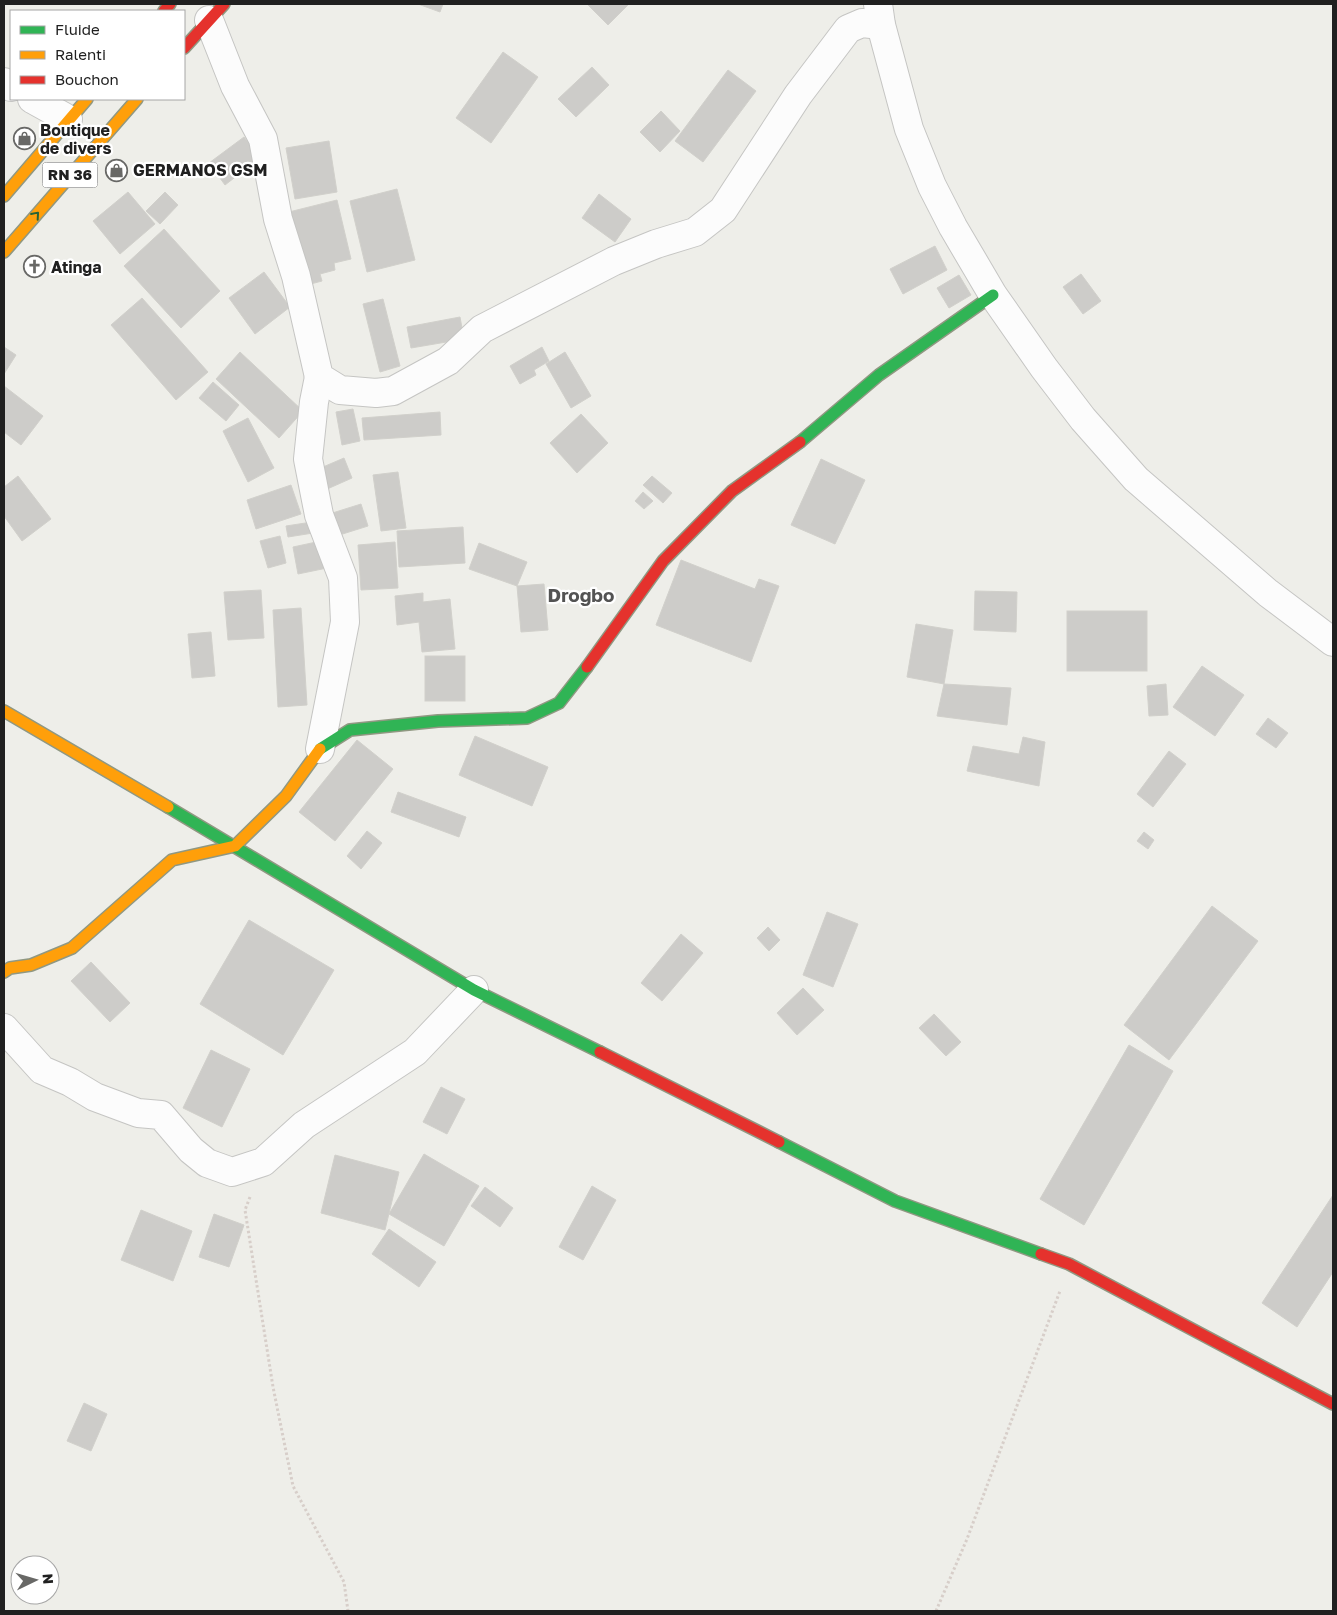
<svg xmlns="http://www.w3.org/2000/svg" width="1337" height="1615" font-family="'Golos Text',sans-serif">
  <rect width="100%" height="100%" fill="#eeeee9"/>
  <g fill="#cdccc9" stroke="#d1d0cb">
    <path d="M418 4H443L440 12Z"/>
    <path d="M587 4H629L608 25Z"/>
    <path d="M503 52 538 77 491 143 456 118Z"/>
    <path d="M592 67 609 85 576 117 558 99Z"/>
    <path d="M728 70 756 91 703 162 675 141Z"/>
    <path d="M661 111 680 131 660 152 640 132Z"/>
    <path d="M244 137 260 158 225 185 209 163Z"/>
    <path d="M329 141 337 192 295 199 286 148Z"/>
    <path d="M397 189 415 260 367 272 350 201Z"/>
    <path d="M128 192 155 224 120 254 93 221Z"/>
    <path d="M165 192 178 205 160 224 146 211Z"/>
    <path d="M599 194 631 219 615 242 582 218Z"/>
    <path d="M337 200 351 259 334 263 335 270 320 274 322 281 303 286 285 213Z"/>
    <path d="M164 229 220 291 181 328 124 266Z"/>
    <path d="M935 246 947 270 903 294 890 269Z"/>
    <path d="M264 272 290 307 255 334 229 298Z"/>
    <path d="M1081 274 1101 301 1083 314 1063 287Z"/>
    <path d="M959 275 971 295 949 308 937 288Z"/>
    <path d="M142 298 208 372 176 400 111 325Z"/>
    <path d="M383 299 400 366 380 372 363 304Z"/>
    <path d="M460 317 464 339 411 348 407 327Z"/>
    <path d="M4 347 16 355 4 374Z"/>
    <path d="M542 347 549 361 534 370 536 375 520 384 510 366Z"/>
    <path d="M240 352 303 411 279 438 216 379Z"/>
    <path d="M565 352 591 396 571 408 546 364Z"/>
    <path d="M213 382 239 405 226 421 199 398Z"/>
    <path d="M4 386 43 416 21 445 4 432Z"/>
    <path d="M353 409 360 441 342 445 336 412Z"/>
    <path d="M440 412 441 435 364 440 362 418Z"/>
    <path d="M581 414 608 443 577 473 550 443Z"/>
    <path d="M248 418 274 468 248 482 223 431Z"/>
    <path d="M344 458 352 478 325 490 316 470Z"/>
    <path d="M821 459 865 480 835 544 791 525Z"/>
    <path d="M398 472 406 528 381 531 373 475Z"/>
    <path d="M18 476 51 519 22 541 4 516V487Z"/>
    <path d="M652 476 672 493 663 503 643 485Z"/>
    <path d="M291 485 301 514 256 529 247 500Z"/>
    <path d="M643 492 653 501 644 509 635 501Z"/>
    <path d="M361 504 368 526 333 537 326 515Z"/>
    <path d="M312 522 313 533 288 537 286 526Z"/>
    <path d="M463 527 465 563 399 567 397 531Z"/>
    <path d="M280 536 286 563 268 568 260 541Z"/>
    <path d="M321 541 327 568 298 574 293 547Z"/>
    <path d="M395 542 398 588 361 590 358 545Z"/>
    <path d="M479 543 527 562 517 586 469 569Z"/>
    <path d="M681 560 755 589 759 579 779 586 751 662 656 625Z"/>
    <path d="M544 584 548 630 521 632 517 586Z"/>
    <path d="M261 590 264 638 228 640 224 592Z"/>
    <path d="M975 591 1017 592 1016 632 974 630Z"/>
    <path d="M423 593V602L450 599 455 649 422 652 419 622 397 625 395 596Z"/>
    <path d="M301 608 307 705 278 707 273 610Z"/>
    <rect x="1067" y="611" width="80" height="60"/>
    <path d="M916 624 953 630 944 684 907 677Z"/>
    <path d="M211 632 215 676 192 678 188 634Z"/>
    <rect x="425" y="656" width="40" height="45"/>
    <path d="M1202 666 1244 695 1215 736 1173 707Z"/>
    <path d="M944 684 1011 688 1007 725 937 716Z"/>
    <path d="M1166 684 1168 715 1149 716 1147 686Z"/>
    <path d="M1268 718 1288 733 1276 748 1256 734Z"/>
    <path d="M475 736 548 767 532 806 459 775Z"/>
    <path d="M1023 737 1045 742 1039 786 967 771 973 746 1019 754Z"/>
    <path d="M357 740 393 769 335 841 299 812Z"/>
    <path d="M1169 751 1186 764 1153 807 1137 794Z"/>
    <path d="M398 792 466 817 459 837 391 812Z"/>
    <path d="M367 831 382 843 361 869 347 856Z"/>
    <path d="M1144 832 1154 840 1148 849 1137 841Z"/>
    <path d="M1212 906 1258 941 1169 1060 1124 1025Z"/>
    <path d="M827 912 858 924 833 987 803 975Z"/>
    <path d="M249 920 334 970 283 1055 200 1004Z"/>
    <path d="M768 927 780 940 769 951 757 938Z"/>
    <path d="M681 934 703 953 662 1001 641 983Z"/>
    <path d="M91 962 130 1003 110 1022 71 981Z"/>
    <path d="M803 988 824 1010 797 1035 777 1013Z"/>
    <path d="M934 1014 961 1042 946 1056 919 1028Z"/>
    <path d="M1129 1045 1173 1071 1084 1225 1040 1199Z"/>
    <path d="M211 1050 250 1069 222 1127 183 1108Z"/>
    <path d="M441 1087 465 1099 447 1134 423 1122Z"/>
    <path d="M424 1154 479 1186 444 1246 389 1214Z"/>
    <path d="M335 1155 399 1172 385 1230 321 1213Z"/>
    <path d="M592 1186 616 1200 583 1260 559 1247Z"/>
    <path d="M485 1187 513 1208 500 1227 471 1206Z"/>
    <path d="M1333 1195V1272L1297 1327 1262 1303Z"/>
    <path d="M141 1210 192 1231 173 1281 121 1260Z"/>
    <path d="M214 1214 244 1225 229 1267 199 1257Z"/>
    <path d="M389 1229 436 1262 419 1287 372 1254Z"/>
    <path d="M84 1403 107 1414 91 1451 67 1441Z"/>
  </g>
  <g fill="none" stroke-linecap="round" stroke-linejoin="round">
    <defs>
      <g id="street">
        <path d="M878 4 881 25 909 129 932 186 953 227 993 295 1044 368 1083 419 1136 479 1268 593 1333 642"/>
        <path d="M209 20 235 86 263 139 278 219 296 276 319 377 340 390 376 393 393 391 448 361 482 329 614 261 656 244 695 232 723 210 798 95 848 29 862 23 881 25"/>
        <path d="M4 82 11 87"/>
        <path d="M32 99 68 119"/>
        <path d="M319 377 314 402 308 459 319 515 343 578 345 622 320 749"/>
        <path d="M4 1028 42 1070 70 1082 95 1097 138 1113 161 1115 191 1150 207 1163 232 1172 263 1162 304 1125 415 1052 474 990"/>
      </g>
      <g id="fast">
        <path d="M800 442 879 375 993 295"/>
        <path d="M320 749 350 730 438 721 527 718 559 703 587 667"/>
        <path d="M168 807 474 990 600 1052"/>
        <path d="M779 1142 895 1201 1041 1254"/>
      </g>
      <g id="slow">
        <path d="M4 196 87 99"/>
        <path d="M4 252 137 99"/>
        <path d="M4 711 168 807"/>
        <path d="M4 972 10 968 31 965 72 948 172 860 235 846 286 796 320 749"/>
      </g>
      <g id="jam">
        <path d="M164 11 170 4"/>
        <path d="M184 48 224 4"/>
        <path d="M587 667 663 561 732 491 800 442"/>
        <path d="M600 1052 779 1142"/>
        <path d="M1041 1254 1069 1264 1333 1404"/>
      </g>
    </defs>
    <use href="#street" stroke="#c5c5c3" stroke-width="30"/>
    <use href="#fast" stroke="#909882" stroke-width="14"/>
    <use href="#slow" stroke="#909882" stroke-width="14"/>
    <use href="#jam" stroke="#909882" stroke-width="14"/>
    <g stroke="#d7cec9" stroke-width="3" stroke-dasharray="2.5 2.5" stroke-linecap="butt">
      <path d="M250 1197 245 1210 273 1387 293 1486 344 1582 348 1611"/>
      <path d="M936 1611 967 1539 1060 1291"/>
    </g>
    <use href="#street" stroke="#fcfcfc" stroke-width="28"/>
    <use href="#fast" stroke="#30b455" stroke-width="11"/>
    <use href="#slow" stroke="#ff9f0a" stroke-width="11"/>
    <use href="#jam" stroke="#e5322d" stroke-width="11"/>
  </g>
  <defs><path id="oneway-chevron" d="M-2-3.5L2.5 0L-2 3.5" fill="none" stroke-width="1.6" stroke-linecap="round" stroke-linejoin="round" transform="scale(1.25)"/></defs>
  <use stroke="#276338" href="#oneway-chevron" transform="translate(36 215) rotate(-49)"/>
  <defs>
    <symbol id="shop-ring" viewBox="-11 -11 22 22"><circle r="9.5" fill="#fff" stroke="#686866" stroke-width="1.5"/><path d="M-5-2.5h2.3a2.7 3.5 0 0 1 5.4 0H5L5.5 6h-11ZM-1.5-2.5h3a1.5 2.3 0 0 0-3 0Z" fill="#686866"/></symbol>
    <symbol id="church-ring" viewBox="-11 -11 22 22"><circle r="9.5" fill="#fff" stroke="#686866" stroke-width="1.5"/><path d="M-1.2-6h2.4v3.5h3.3v2.4h-3.3V6h-2.4V-.1h-3.3v-2.4h3.3Z" fill="#686866"/></symbol>
  </defs>
  <g fill-rule="evenodd">
    <use href="#shop-ring" x="12" y="126" width="25" height="25"/>
    <use href="#shop-ring" x="104" y="158" width="25" height="25"/>
    <use href="#church-ring" x="22" y="254" width="25" height="25"/>
  </g>
  <g text-anchor="middle" stroke-width="4.5" stroke-linejoin="round" paint-order="stroke">
    <rect fill="#fff" stroke="#636363" stroke-width="1" x="42.5" y="162.5" width="55" height="25" rx="4"/>
    <g font-size="15" font-weight="bold" fill="#202020">
      <text x="70" y="180">RN 36</text>
    </g>
    <g font-size="16" font-weight="bold" fill="#202020" stroke="#fff" text-anchor="start">
      <text x="40" y="136">Boutique<tspan x="40" dy="18">de divers</tspan></text>
      <text x="133" y="176">GERMANOS GSM</text>
      <text x="51" y="273">Atinga</text>
    </g>
    <g font-size="19" font-weight="bold" fill="#535353" stroke="#fff">
      <text x="581" y="602">Drogbo</text>
    </g>
  </g>
  <rect width="1337" height="1615" fill="none" stroke="#202020" stroke-width="10"/>
  <rect x="10" y="10" width="175" height="90" fill="#ffffff" stroke="#a6a6a6"/>
  <rect x="20" y="26" width="25" height="8" fill="#30b455" stroke="#a6a6a6"/>
  <text x="55" y="35" font-size="15" fill="#202020">Fluide</text>
  <rect x="20" y="51" width="25" height="8" fill="#ff9f0a" stroke="#a6a6a6"/>
  <text x="55" y="60" font-size="15" fill="#202020">Ralenti</text>
  <rect x="20" y="76" width="25" height="8" fill="#e5322d" stroke="#a6a6a6"/>
  <text x="55" y="85" font-size="15" fill="#202020">Bouchon</text>
  <g transform="translate(35 1580) rotate(85)"><circle r="24" fill="#ffffff" stroke="#a6a6a6"/>
  <path d="M0-4L9 19L0 12L-9 19Z" fill="#686866"/>
  <text y="-8" font-size="14" font-weight="bold" text-anchor="middle" fill="#202020">N</text>
  </g>
</svg>
